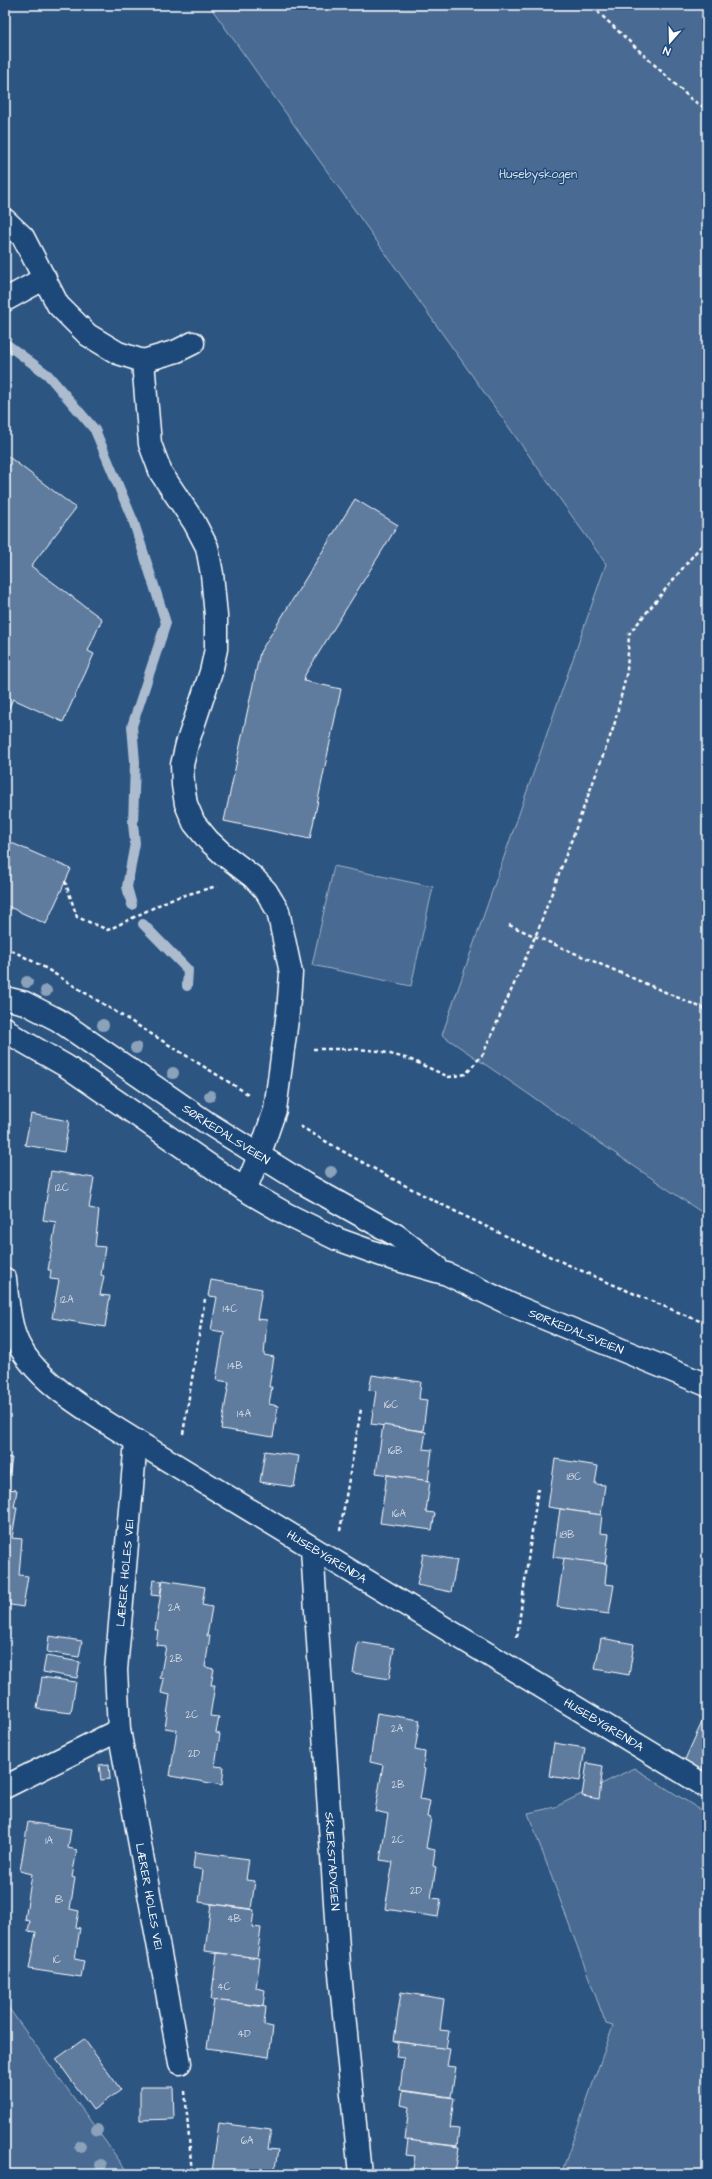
<svg xmlns="http://www.w3.org/2000/svg" width="712" height="2179" font-family="'Architects Daughter',sans-serif">
  <rect width="100%" height="100%" fill="#2c5582"/>
  <filter id="ink" filterUnits="userSpaceOnUse"><feTurbulence type="fractalNoise" baseFrequency=".025" numOctaves="2"/><feDisplacementMap in="SourceGraphic" scale="8" xChannelSelector="R" yChannelSelector="G"/><feConvolveMatrix kernelMatrix="1 2 1 2 8 2 1 2 1" color-interpolation-filters="sRGB"/></filter>
  <g filter="url(#ink)">
    <g fill="#486b92" stroke="#a4b5c8">
      <path d="M209 5H707V1216L442 1035 606 564Z"/>
      <path d="M334 866 433 887 411 986 312 965Z"/>
      <path d="M634 1768 707 1814V2174H561L613 2026 606 2024 528 1813 555 1807Z"/>
      <path d="M5 2003 129 2174H5Z"/>
    </g>
    <g fill="none" stroke-linecap="round" stroke-linejoin="round">
      <g stroke="#acbcce" stroke-width="10">
        <path d="M5 343 48 375 95 430 134 523 166 623 132 726 135 762 133 824 135 843 127 887 132 905"/>
        <path d="M143 924 188 970 187 986"/>
      </g>
    </g>
    <g fill="#5e7c9f" stroke="#fff">
      <path d="M5 454 76 508 31 566 102 619 88 651 94 654 63 722 13 699 5 716Z"/>
      <path d="M355 499 398 525 305 675 304 681 341 689 310 839 224 821 260 652Z"/>
      <path d="M5 840 71 869 46 924 5 905Z"/>
      <path d="M31 1114 69 1121 64 1152 25 1145Z"/>
      <path d="M51 1171 94 1178 89 1208 99 1210 95 1246 105 1247 101 1275 104 1276 100 1295 110 1296 105 1327 52 1318 59 1280 50 1279 51 1270H48L56 1222 43 1220Z"/>
      <path d="M211 1280 262 1289 257 1319 267 1320 264 1355 274 1357 269 1387H272L269 1404 278 1406 273 1437 221 1429 229 1382 216 1380 224 1332 211 1330 217 1297 208 1296Z"/>
      <path d="M372 1375 421 1382 419 1399 427 1400 423 1431 371 1424 376 1391 369 1390Z"/>
      <path d="M383 1425 426 1432 423 1449 432 1450 428 1481 376 1473Z"/>
      <path d="M265 1451 299 1456 294 1487 260 1482Z"/>
      <path d="M5 1457 12 1458 7 1489 17 1490 14 1507H17L12 1538 22 1539 19 1575 28 1576 23 1607 5 1604Z"/>
      <path d="M555 1459 598 1466 595 1484 605 1485 601 1515 548 1507Z"/>
      <path d="M387 1475 430 1481 426 1512 435 1513 432 1530 380 1523Z"/>
      <path d="M560 1509 602 1515 600 1533 609 1534 605 1564 553 1557Z"/>
      <path d="M423 1554 457 1560 451 1592 417 1585Z"/>
      <path d="M564 1558 607 1564 605 1584 614 1585 609 1614 557 1607Z"/>
      <path d="M153 1580 162 1581 160 1596 151 1595Z"/>
      <path d="M163 1580 205 1587 202 1605 212 1607 207 1636H210L205 1667 214 1669 211 1685H215L210 1716 219 1717 216 1733 220 1734 215 1766 224 1767 222 1785 170 1776 177 1730 165 1728 170 1695 161 1693 164 1679 160 1678 166 1646 156 1645 158 1630H155Z"/>
      <path d="M49 1636 82 1641 79 1657 47 1652Z"/>
      <path d="M601 1638 634 1644 629 1675 595 1669Z"/>
      <path d="M358 1642 394 1648 389 1679 353 1673Z"/>
      <path d="M46 1656 80 1662 77 1678 43 1672Z"/>
      <path d="M42 1677 76 1682 71 1713 37 1709Z"/>
      <path d="M377 1713 420 1720 415 1750 425 1752 423 1768 425 1769 420 1799 430 1801 427 1817 431 1818 426 1848 435 1850 433 1866 436 1867 431 1898 441 1899 438 1917 385 1909 393 1862 380 1860 388 1814 375 1811 383 1765 370 1762Z"/>
      <path d="M703 1720 707 1722V1777L682 1766Z"/>
      <path d="M554 1743 585 1748 580 1781 549 1776Z"/>
      <path d="M587 1763 603 1766 599 1799 582 1796Z"/>
      <path d="M109 1764 110 1779 101 1780 99 1765Z"/>
      <path d="M28 1822 71 1829 68 1848 77 1850 72 1877 75 1878 70 1909 79 1911 76 1927 80 1928 75 1959 84 1961 81 1977 29 1969 36 1932 28 1931 30 1921 25 1920 32 1874 20 1871Z"/>
      <path d="M195 1852 249 1859 246 1880 255 1881 251 1909 199 1902 203 1870 193 1868Z"/>
      <path d="M211 1904 254 1910 252 1927 261 1928 257 1958 205 1951Z"/>
      <path d="M217 1953 260 1958 256 1988 265 1990 263 2006 211 2000Z"/>
      <path d="M401 1992 444 1999 440 2030 449 2031 446 2049 394 2041Z"/>
      <path d="M214 2000 266 2007 264 2025 273 2027 269 2057 207 2048Z"/>
      <path d="M84 2039 121 2090 93 2110 56 2059Z"/>
      <path d="M398 2042 450 2049 447 2066 456 2067 451 2097 400 2090 404 2058 396 2057Z"/>
      <path d="M140 2087H173L174 2119 140 2120Z"/>
      <path d="M403 2091 454 2098 450 2128 459 2129 457 2146 405 2140 409 2107 401 2105Z"/>
      <path d="M219 2123 271 2130 268 2149 278 2150 274 2174 212 2172Z"/>
      <path d="M408 2140 459 2147 455 2174H412L415 2156 406 2155Z"/>
    </g>
    <g fill="none" stroke-linecap="round" stroke-linejoin="round">
      <defs>
        <g id="minor">
          <path d="M5 220 23 237 58 305 88 335 118 353 143 361 177 351 193 343"/>
          <path d="M5 300 45 278"/>
          <path d="M143 361 150 444 161 473 194 522 207 547 212 574 216 616V649L211 672 187 744 182 765 183 785 186 804 194 823 208 840 223 854 253 877 266 891 278 911 291 973 288 1012 275 1110 259 1156 245 1190"/>
          <path id="s1" d="M5 1279C7 1298 9 1318 15 1336 31 1381 97 1416 136 1441L707 1787"/>
          <path id="s2" d="M136 1441 116 1670 119 1730 180 2063"/>
          <path id="s3" d="M312 1549 339 1964 360 2174"/>
          <path d="M5 1787 119 1730"/>
        </g>
        <g id="major">
          <path id="s4" d="M5 998 25 1003 58 1020 206 1122 305 1184 396 1235 436 1266"/>
          <path id="s5" d="M5 1028 12 1035 66 1066 245 1190 288 1215 337 1239 387 1257 447 1274 512 1305 707 1385"/>
        </g>
      </defs>
      <use href="#minor" stroke="#fff" stroke-width="25"/>
      <use href="#major" stroke="#fff" stroke-width="25"/>
      <g stroke="#fff" stroke-width="2.5" stroke-dasharray="4 3" stroke-linecap="butt">
        <path d="M594 5 600 14 692 100 707 109"/>
        <path d="M65 881 77 917 108 930 171 899 217 886"/>
        <path d="M509 925 707 1010"/>
        <path d="M5 947 42 966 248 1094"/>
        <path d="M313 1049H357L379 1051 409 1059 449 1077 466 1074 483 1054 538 930 614 726 627 671 629 634 700 547 707 543"/>
        <path d="M300 1126C429 1204 567 1267 707 1324"/>
        <path d="M183 1434 205 1299"/>
        <path d="M340 1531 361 1409"/>
        <path d="M517 1637 538 1489"/>
        <path d="M185 2091 192 2174"/>
      </g>
      <use href="#minor" stroke="#1f4a7a" stroke-width="22"/>
      <use href="#major" stroke="#1f4a7a" stroke-width="22"/>
    </g>
    <g fill="#8ca2bb">
      <circle cx="27" cy="982" r="6"/>
      <circle cx="46" cy="991" r="6"/>
      <circle cx="103" cy="1025" r="6"/>
      <circle cx="136" cy="1048" r="6"/>
      <circle cx="173" cy="1073" r="6"/>
      <circle cx="210" cy="1096" r="6"/>
      <circle cx="331" cy="1172" r="6"/>
      <circle cx="97" cy="2130" r="6"/>
      <circle cx="80" cy="2146" r="6"/>
      <circle cx="101" cy="2165" r="6"/>
    </g>
  </g>
  <g text-anchor="middle" stroke-width="3" stroke-linejoin="round" paint-order="stroke">
    <g font-size="10" fill="#d7dee7">
      <text x="62" y="1191">12C</text>
      <text x="67" y="1303">12A</text>
      <text x="230" y="1312">14C</text>
      <text x="235" y="1369">14B</text>
      <text x="391" y="1408">16C</text>
      <text x="244" y="1417">14A</text>
      <text x="395" y="1454">16B</text>
      <text x="574" y="1480">18C</text>
      <text x="399" y="1517">16A</text>
      <text x="567" y="1538">18B</text>
      <text x="174" y="1611">2A</text>
      <text x="176" y="1662">2B</text>
      <text x="192" y="1718">2C</text>
      <text x="397" y="1732">2A</text>
      <text x="194" y="1757">2D</text>
      <text x="398" y="1788">2B</text>
      <text x="398" y="1843">2C</text>
      <text x="49" y="1844">1A</text>
      <text x="416" y="1894">2D</text>
      <text x="59" y="1903">1B</text>
      <text x="234" y="1922">4B</text>
      <text x="57" y="1963">1C</text>
      <text x="224" y="1990">4C</text>
      <text x="244" y="2037">4D</text>
      <text x="247" y="2144">6A</text>
    </g>
    <g font-size="12" fill="#dae1e9" stroke="#1f4a7a">
      <text x="538" y="178">Husebyskogen</text>
    </g>
    <g font-size="12" fill="#fff" stroke="#1f4a7a">
      <text dy="4" stroke="none"><textPath href="#s4" startOffset="261">SØRKEDALSVEIEN</textPath></text>
      <text dy="4" stroke="none"><textPath href="#s5" startOffset="651">SØRKEDALSVEIEN</textPath></text>
      <text dy="4" stroke="none"><textPath href="#s1" startOffset="444">HUSEBYGRENDA</textPath></text>
      <text transform="translate(125 1573) rotate(-85)" y="4">LÆRER HOLES VEI</text>
      <text dy="4" stroke="none"><textPath href="#s1" startOffset="768">HUSEBYGRENDA</textPath></text>
      <text dy="4" stroke="none"><textPath href="#s3" startOffset="313">SKJERSTADVEIEN</textPath></text>
      <text dy="4" stroke="none"><textPath href="#s2" startOffset="459">LÆRER HOLES VEI</textPath></text>
    </g>
  </g>
  <rect width="712" height="2179" fill="none" stroke="#1f4a7a" stroke-width="20"/>
  <rect x="10" y="10" width="692" height="2159" fill="none" stroke="#fff" stroke-width="1.5" filter="url(#ink)"/>
  <g transform="translate(670 42) rotate(200)" stroke="#1f4a7a" stroke-width="3" paint-order="stroke">
  <path d="M0-3L7 15L0 10L-7 15Z" fill="#ffffff"/>
  <text y="-6" font-size="11" font-weight="bold" text-anchor="middle" fill="#ffffff">N</text>
  </g>
</svg>
